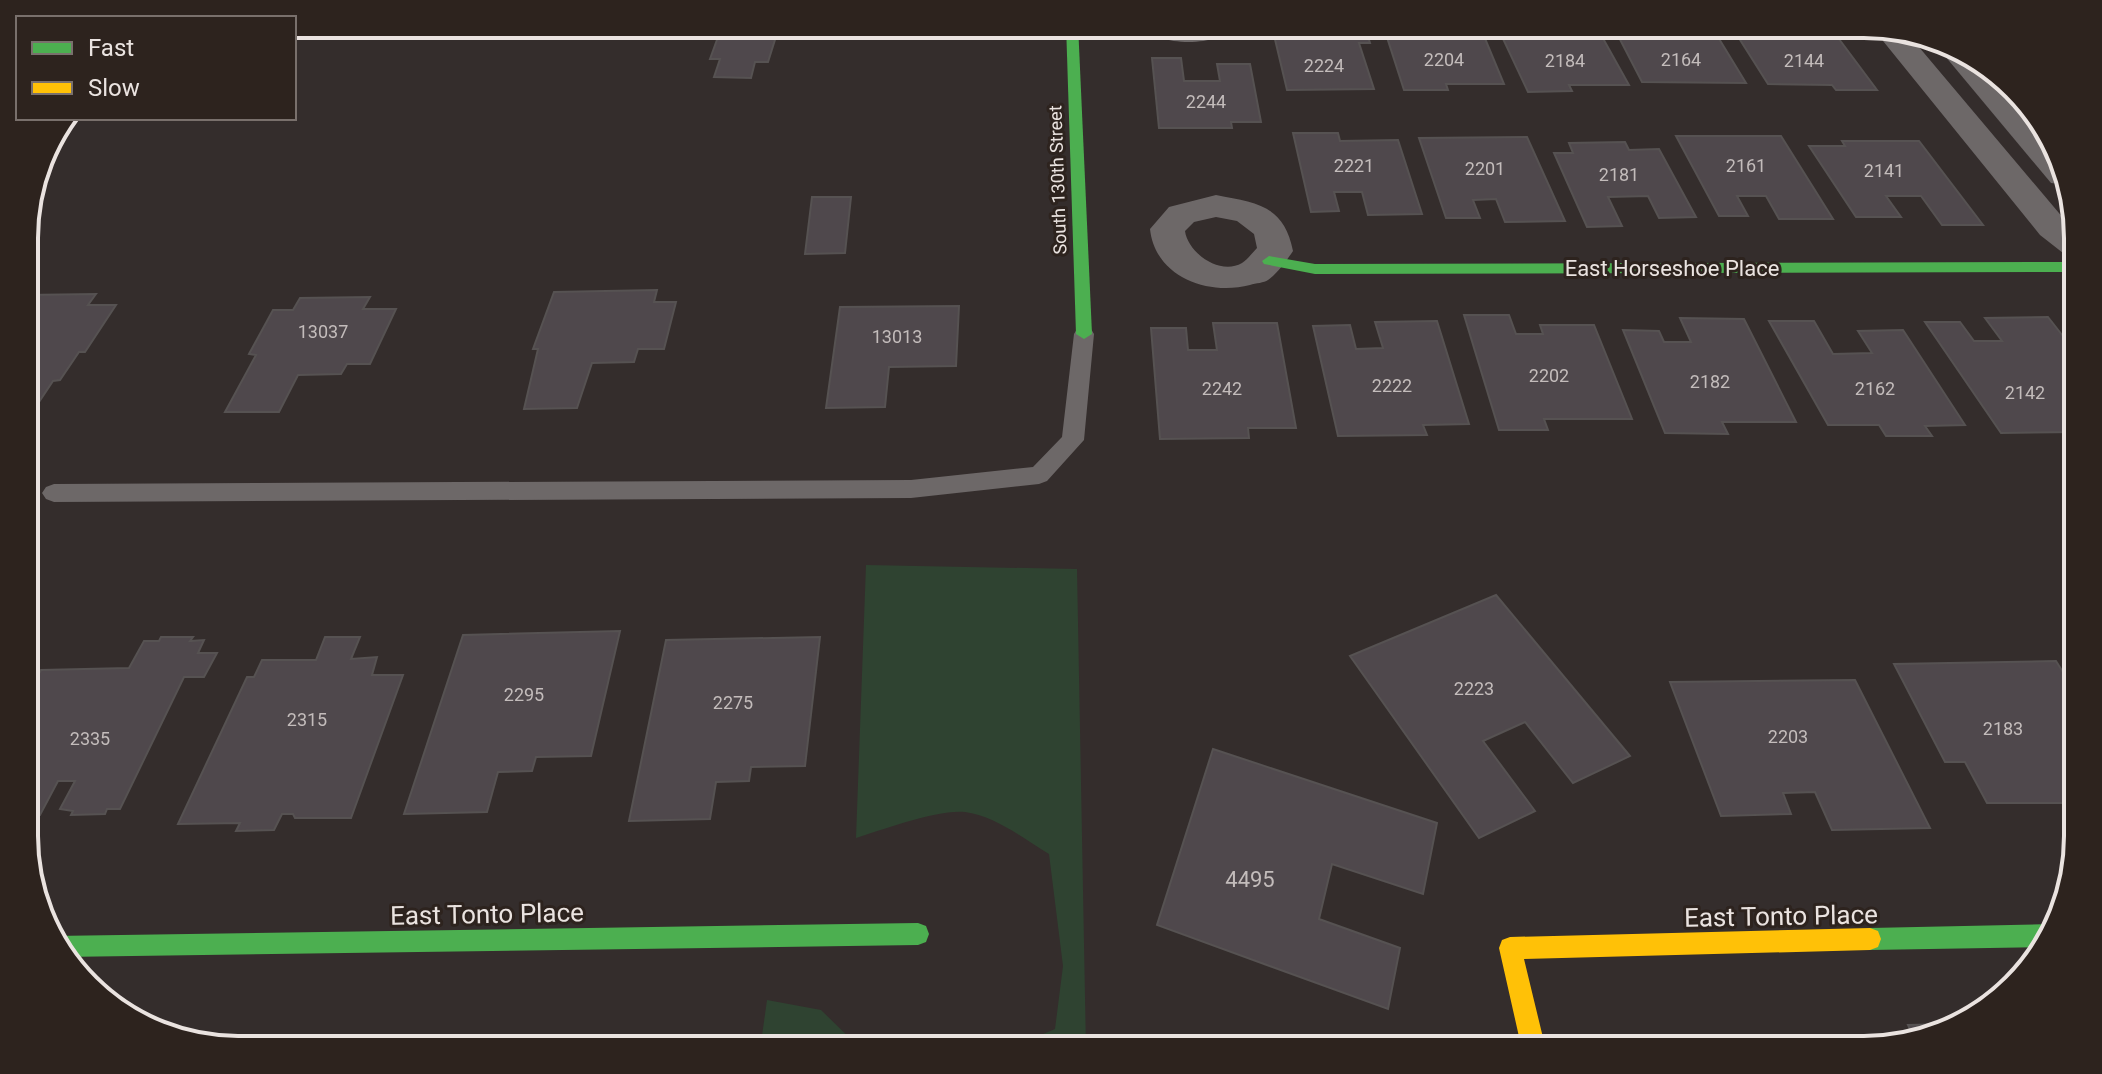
<svg xmlns="http://www.w3.org/2000/svg" width="2102" height="1074" font-family="Roboto,sans-serif">
  <rect width="100%" height="100%" fill="#342d2c"/>
  <g fill="#2f4331">
    <path d="M866 565 1077 569 1086 1050H1005L1055 1029 1063 966 1049 854C1023 838 995 816 965 812 939 809 881 830 856 838Z"/>
    <path d="M767 1000 821 1010 862 1050H760Z"/>
  </g>
  <g fill="#4f484c" stroke="#565252" stroke-width="2">
    <path d="M1314 24H1364L1370 43H1359L1374 89 1287 90 1273 31 1316 30Z"/>
    <path d="M1431 24H1479L1504 84H1446L1448 90H1404L1383 25H1410L1414 37 1435 36Z"/>
    <path d="M1545 24H1595L1629 85H1569L1572 91 1528 92 1497 26H1525L1531 37H1552Z"/>
    <path d="M1612 24H1645L1652 38H1685L1677 24H1710L1746 83 1642 82Z"/>
    <path d="M1730 24H1778L1787 37 1814 38 1809 31H1833L1877 90H1836L1832 85 1768 84Z"/>
    <path d="M722 26 779 27 768 62H755L751 78 714 77 720 59H710Z"/>
    <path d="M1152 58H1181L1184 81H1220L1217 64H1250L1261 122H1231L1232 128H1159Z"/>
    <path d="M1293 133H1338L1340 141 1398 140 1422 214 1368 215 1362 192H1334L1339 211 1311 212Z"/>
    <path d="M1676 136H1781L1833 219H1779L1766 196H1737L1748 216H1719Z"/>
    <path d="M1527 137 1565 221 1505 222 1496 199 1473 200 1480 218H1446L1419 138Z"/>
    <path d="M1842 141H1919L1983 225H1942L1921 196H1886L1901 217H1856L1809 146H1845Z"/>
    <path d="M1625 142 1629 150 1659 149 1696 217 1659 218 1648 196 1608 197 1622 226 1587 227 1554 153H1573L1569 143Z"/>
    <path d="M812 197H851L845 253 805 254Z"/>
    <path d="M657 290 654 302H676L664 349H638L634 362 592 363 577 408 524 409 538 349H533L554 292Z"/>
    <path d="M96 294 88 305H116L85 352H79L60 380 53 381 33 411H25V295Z"/>
    <path d="M370 297 363 309H396L370 364H347L341 374 298 375 279 412H225L256 355 249 354 273 310H293L300 298Z"/>
    <path d="M959 306 956 366 889 367 885 407 826 408 840 307Z"/>
    <path d="M1464 315H1509L1516 334H1543L1540 325H1594L1632 419H1544L1548 430H1499Z"/>
    <path d="M2048 317 2077 354V432L2001 433 1925 322H1960L1974 341H2002L1985 318Z"/>
    <path d="M1680 318 1744 319 1796 422H1722L1728 434 1665 433 1623 330 1659 331 1664 342H1691Z"/>
    <path d="M1437 321 1469 424 1423 425 1427 435 1338 436 1313 326 1350 325 1356 349 1383 348 1375 322Z"/>
    <path d="M1769 321H1814L1833 354 1872 353 1858 331 1903 330 1965 425 1925 426 1932 436H1886L1879 425H1828Z"/>
    <path d="M1213 323H1277L1296 428H1248L1249 438 1160 439 1151 328H1186L1188 350H1217Z"/>
    <path d="M1496 595 1630 756 1573 783 1525 722 1483 741 1535 811 1479 838 1350 656Z"/>
    <path d="M620 631 591 756 536 757 532 771 498 772 487 812 404 814 463 635Z"/>
    <path d="M161 637H193L190 641 204 640 198 653H217L204 677H184L120 809H107L105 814 71 815 73 811 60 809 75 781H58L40 815 26 814V697L41 670 129 668 144 641H159Z"/>
    <path d="M325 637H360L351 659 377 657 372 675H403L351 818H295L293 814H282L274 830 236 831 240 823 178 824 247 677H254L262 660H316Z"/>
    <path d="M820 637 805 766 751 767 749 781 716 782 710 819 629 821 666 640Z"/>
    <path d="M2056 661 2078 696V803H1987L1965 762H1945L1894 664Z"/>
    <path d="M1855 680 1930 828 1832 830 1815 792 1783 793 1791 814 1721 816 1670 682Z"/>
    <path d="M1213 749 1437 823 1423 894 1332 864 1319 919 1400 948 1388 1009 1157 925Z"/>
    <path d="M1955 1024 1914 1038 1908 1025Z"/>
    <path d="M1858 1040 1862 1050H1771L1768 1041Z"/>
  </g>
  <g fill="none" stroke-linecap="round" stroke-linejoin="round">
    <path fill="#6d6868" fill-rule="evenodd" d="M1084 327 1091 329 1094 334 1084 440 1047 481 1039 484 911 498 54 502 46 499 42 493 46 487 54 484 911 480 1033 467 1062 437 1074 334 1077 329Z"/>
    <g fill="#6d6868" fill-rule="evenodd">
      <path d="M1140 24H1237C1220 48 1157 48 1140 24Z"/>
      <path d="M1876 27 1908 34 2064 219 2076 228V256L2063 253 2040 235 1879 36 1874 30Z"/>
      <path d="M1938 41 1959 46 2000 82 2050 139 2067 185 2051 183 1940 50 1936 44Z"/>
      <path d="M1216 195C1257 203 1284 205 1293 251 1287 260 1278 273 1268 280 1264 283 1256 283 1250 285 1208 296 1155 277 1150 229L1169 207ZM1216 217 1237 221 1254 234 1257 248C1252 253 1247 260 1242 263 1220 276 1188 253 1185 231L1194 222Z"/>
    </g>
    <g fill="#4caf50" fill-rule="evenodd">
      <path d="M1066 24H1078L1092 334 1084 339 1076 334Z"/>
      <path d="M1269 256 1315 264 2076 262V272L1315 274 1264 264 1262 261Z"/>
      <path d="M918 923 926 926 929 934 926 942 918 945 62 957 53 936Z"/>
      <path d="M2052 924 2057 926 2042 947 1870 950 1862 947 1859 939 1862 931 1870 928Z"/>
    </g>
    <path fill="#ffc107" fill-rule="evenodd" d="M1870 928 1878 931 1881 939 1878 947 1870 950 1524 959 1546 1050H1522L1499 948 1502 940 1510 937Z"/>
  </g>
  <g text-anchor="middle" stroke-width="6" stroke-linejoin="round" paint-order="stroke">
    <g font-size="18" fill="#c3bcbb">
      <text x="1444" y="66">2204</text>
      <text x="1681" y="66">2164</text>
      <text x="1565" y="67">2184</text>
      <text x="1804" y="67">2144</text>
      <text x="1324" y="72">2224</text>
      <text x="1206" y="108">2244</text>
      <text x="1354" y="172">2221</text>
      <text x="1746" y="172">2161</text>
      <text x="1485" y="175">2201</text>
      <text x="1884" y="177">2141</text>
      <text x="1619" y="181">2181</text>
      <text x="323" y="338">13037</text>
      <text x="897" y="343">13013</text>
      <text x="1549" y="382">2202</text>
      <text x="1710" y="388">2182</text>
      <text x="1392" y="392">2222</text>
      <text x="1222" y="395">2242</text>
      <text x="1875" y="395">2162</text>
      <text x="2025" y="399">2142</text>
      <text x="1474" y="695">2223</text>
      <text x="524" y="701">2295</text>
      <text x="733" y="709">2275</text>
      <text x="307" y="726">2315</text>
      <text x="2003" y="735">2183</text>
      <text x="1788" y="743">2203</text>
      <text x="90" y="745">2335</text>
    </g>
    <g font-size="18" fill="#eae3e0" stroke="#2d231e">
      <text transform="translate(1058 180) rotate(-92)" y="6">South 130th Street</text>
    </g>
    <g font-size="22" fill="#eae3e0" stroke="#2d231e">
      <text x="1672" y="276">East Horseshoe Place</text>
    </g>
    <g font-size="22" fill="#c3bcbb">
      <text x="1250" y="887">4495</text>
    </g>
    <g font-size="26" fill="#eae3e0" stroke="#2d231e">
      <text transform="translate(487 914) rotate(-1)" y="9">East Tonto Place</text>
      <text transform="translate(1781 916) rotate(-1)" y="9">East Tonto Place</text>
    </g>
  </g>
  <path d="M0 0H2102V1074H0ZM238 38H1864A200 200 0 0 1 2064 238V836A200 200 0 0 1 1864 1036H238A200 200 0 0 1 38 836V238A200 200 0 0 1 238 38Z" fill="#2d231e" fill-rule="evenodd"/>
  <path fill="none" stroke="#eae3e0" stroke-width="4" d="M238 38H1864A200 200 0 0 1 2064 238V836A200 200 0 0 1 1864 1036H238A200 200 0 0 1 38 836V238A200 200 0 0 1 238 38Z"/>
  <rect x="16" y="16" width="280" height="104" fill="#2d231e" stroke="#79706c" stroke-width="2"/>
  <rect x="32" y="42" width="40" height="12" fill="#4caf50" stroke="#79706c" stroke-width="2"/>
  <text x="88" y="56" font-size="24" fill="#eae3e0">Fast</text>
  <rect x="32" y="82" width="40" height="12" fill="#ffc107" stroke="#79706c" stroke-width="2"/>
  <text x="88" y="96" font-size="24" fill="#eae3e0">Slow</text>
</svg>
